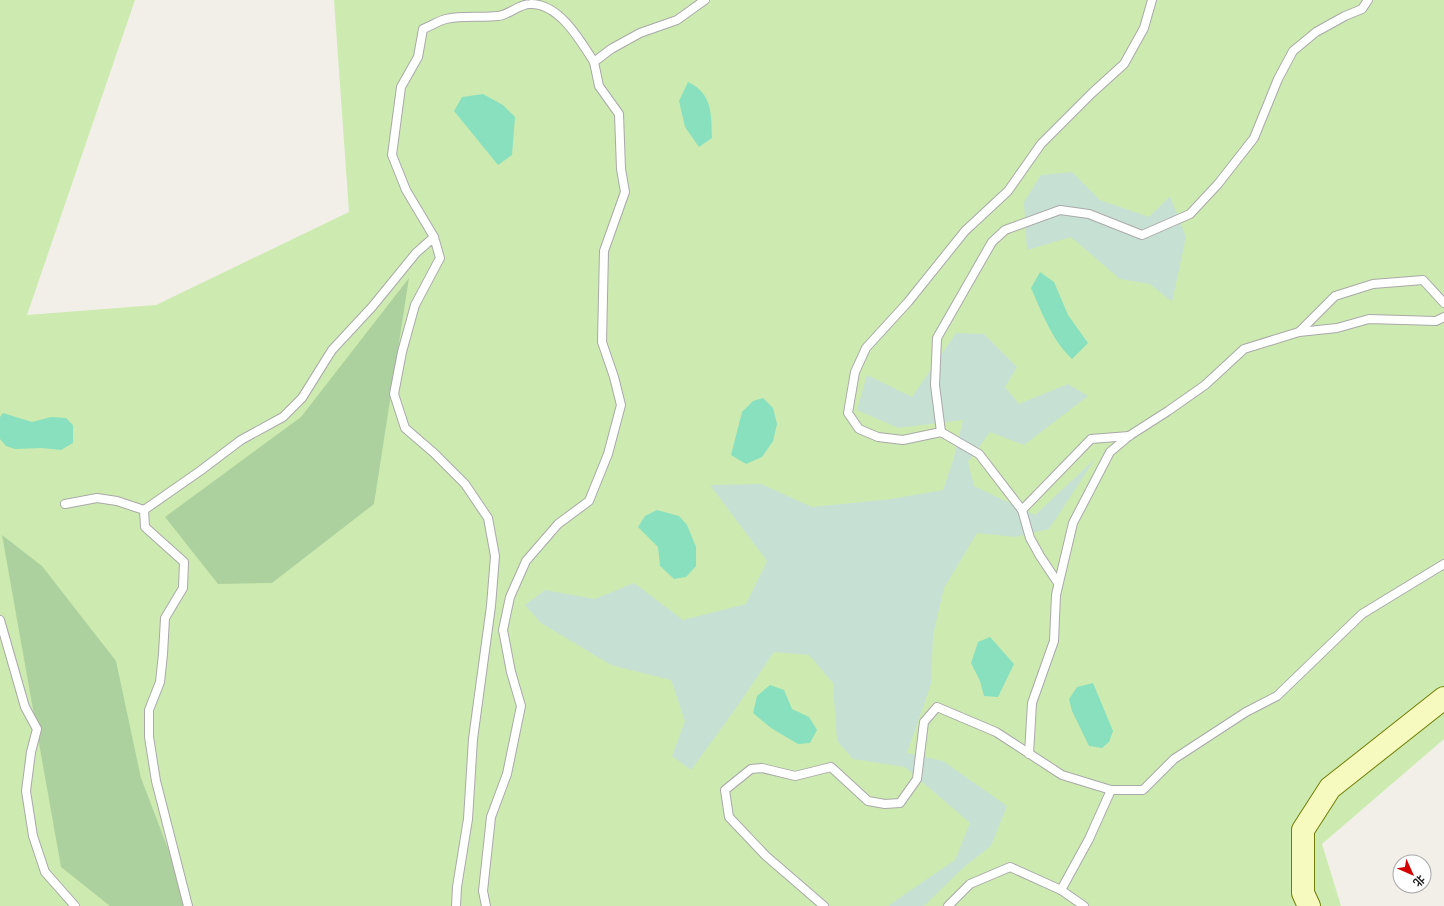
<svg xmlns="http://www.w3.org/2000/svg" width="1444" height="906" font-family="'Titillium Web','Noto Sans SC',sans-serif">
  <rect width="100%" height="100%" fill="#f2efe9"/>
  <path fill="#cdebb0" d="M0 0H135L27 315 156 305 349 212 334 0H1444V739L1322 844 1341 906H0Z"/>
  <g fill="#add19e">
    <path d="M409 278 374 504 272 583 218 584 165 517 301 417Z"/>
    <path d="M2 535 42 566 116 661 141 778 190 906H110L61 867Z"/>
  </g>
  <g fill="#c6e0d4">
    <path d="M1072 172 1100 200 1149 217 1170 196 1186 237 1172 302 1150 284 1120 279 1071 237 1027 250 1024 202 1041 175Z"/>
    <path d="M956 333 984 334 1017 367 1005 387 1019 404 1068 384 1088 396 1024 445 990 432 968 462 974 486 1035 515 1095 459 1049 529 1015 537 977 533 944 588 933 635 931 684 907 753 943 761 1007 806 991 846 964 867 924 906H889V905L955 860 970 823 905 767 853 759 837 741 833 683 809 655 774 652 734 711 691 770 672 756 685 721 671 680 611 665 541 623 525 605 545 590 595 599 634 583 683 620 746 604 767 561 710 485 761 484 812 507 891 499 943 490 954 457 963 420 898 428 857 410 867 375 912 397Z"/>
  </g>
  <g fill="#88e0be">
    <path d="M688 82C713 94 711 114 712 138L699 147 685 127 679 101Z"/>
    <path d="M483 94 503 105 515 117 512 155 498 165 454 111 462 97Z"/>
    <path d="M1040 272 1054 282 1068 315 1088 343 1072 359C1052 340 1042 313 1031 288Z"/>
    <path d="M763 398 773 408 777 424 773 441 762 457 746 464 731 455 742 412 753 401Z"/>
    <path d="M3 413 32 422 51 417 66 418 73 425V443L61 450 42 448 15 449 6 446 0 439V417Z"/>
    <path d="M657 510 679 516 687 525 696 547V566L686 577 674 579 660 566 658 547 638 527 645 516Z"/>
    <path d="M990 637 1014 664 998 697 984 696 980 681 971 663 978 642Z"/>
    <path d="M1093 683 1113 731 1109 742 1102 748 1089 746 1072 711 1069 699 1077 687Z"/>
    <path d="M770 685 784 690 792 709 809 717 817 730 810 743 798 744 771 728 753 713 757 696Z"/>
  </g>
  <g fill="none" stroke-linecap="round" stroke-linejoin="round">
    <defs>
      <g id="lane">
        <path d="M434 237 406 190 392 155 401 87 418 57 423 29C431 26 438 21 446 19 463 15 481 18 498 16 509 15 519 4 530 4 559 3 580 40 594 62"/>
        <path d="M1299 332 1335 296 1373 284 1423 280 1444 303"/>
        <path d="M941 432 935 385 937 338 992 242 1005 230 1060 210 1089 214 1142 235 1190 214 1218 184 1254 138 1278 79 1293 51 1316 32 1345 16 1362 9 1368 0"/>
        <path d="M65 504 97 498 117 501 144 510"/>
        <path d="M1022 510 1091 439 1129 436"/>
        <path d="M1058 583 1040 556 1030 538 1022 510 979 454 941 432 903 440 878 437 859 429 848 413 855 372 866 348 908 302 965 231 1008 191 1041 144 1092 93 1124 64 1144 28 1152 0"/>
        <path d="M0 620 25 707 37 729 31 752 26 791 33 836 45 872 75 906"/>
        <path d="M1029 754 1032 703 1054 641 1056 595 1073 523 1110 452 1129 436 1168 411 1205 385 1244 349 1299 332 1337 328 1369 319 1436 321 1444 317"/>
        <path d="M1061 890 1089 839 1111 790"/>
        <path d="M188 906 156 781 149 737V710L160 682 163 654 165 618 183 588 184 562 145 527 144 510 200 471 241 440 283 417 302 398 332 350 372 307 416 253 434 237 440 258 415 305 402 352 394 394 405 428 434 453 465 484 488 518 495 556 491 606 473 739 468 819 457 887 456 906"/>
        <path d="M486 906 483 891 491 817 507 774 521 706 511 672 503 630 510 597 526 561 558 524 589 501 608 454 621 405 614 377 602 342 604 251 625 192 621 169 619 114 599 86 594 62 611 49 640 33 677 20 705 0"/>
        <path d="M824 906 766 856 729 817 725 790 751 769 762 768 795 776 831 767 868 801 885 804 900 803 917 779 924 722 937 707 996 732 1062 775 1111 790H1143L1174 759 1246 712 1277 696 1362 614 1444 564"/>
        <path d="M948 906 970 884 1010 867 1061 890 1084 906"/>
      </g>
      <path id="secondary" d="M1309 906 1303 893V830L1330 788 1444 698"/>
    </defs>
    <use href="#lane" stroke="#a9a9a9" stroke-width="10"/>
    <use href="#secondary" stroke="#707d05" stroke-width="24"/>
    <use href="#lane" stroke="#fff" stroke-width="8"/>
    <use href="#secondary" stroke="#f7fabf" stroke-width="22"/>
  </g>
  <g transform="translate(1412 874) rotate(135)"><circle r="19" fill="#ffffff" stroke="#a7a7a7"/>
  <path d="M0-3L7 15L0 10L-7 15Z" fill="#d40000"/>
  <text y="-6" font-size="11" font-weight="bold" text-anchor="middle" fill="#222222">北</text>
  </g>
</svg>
